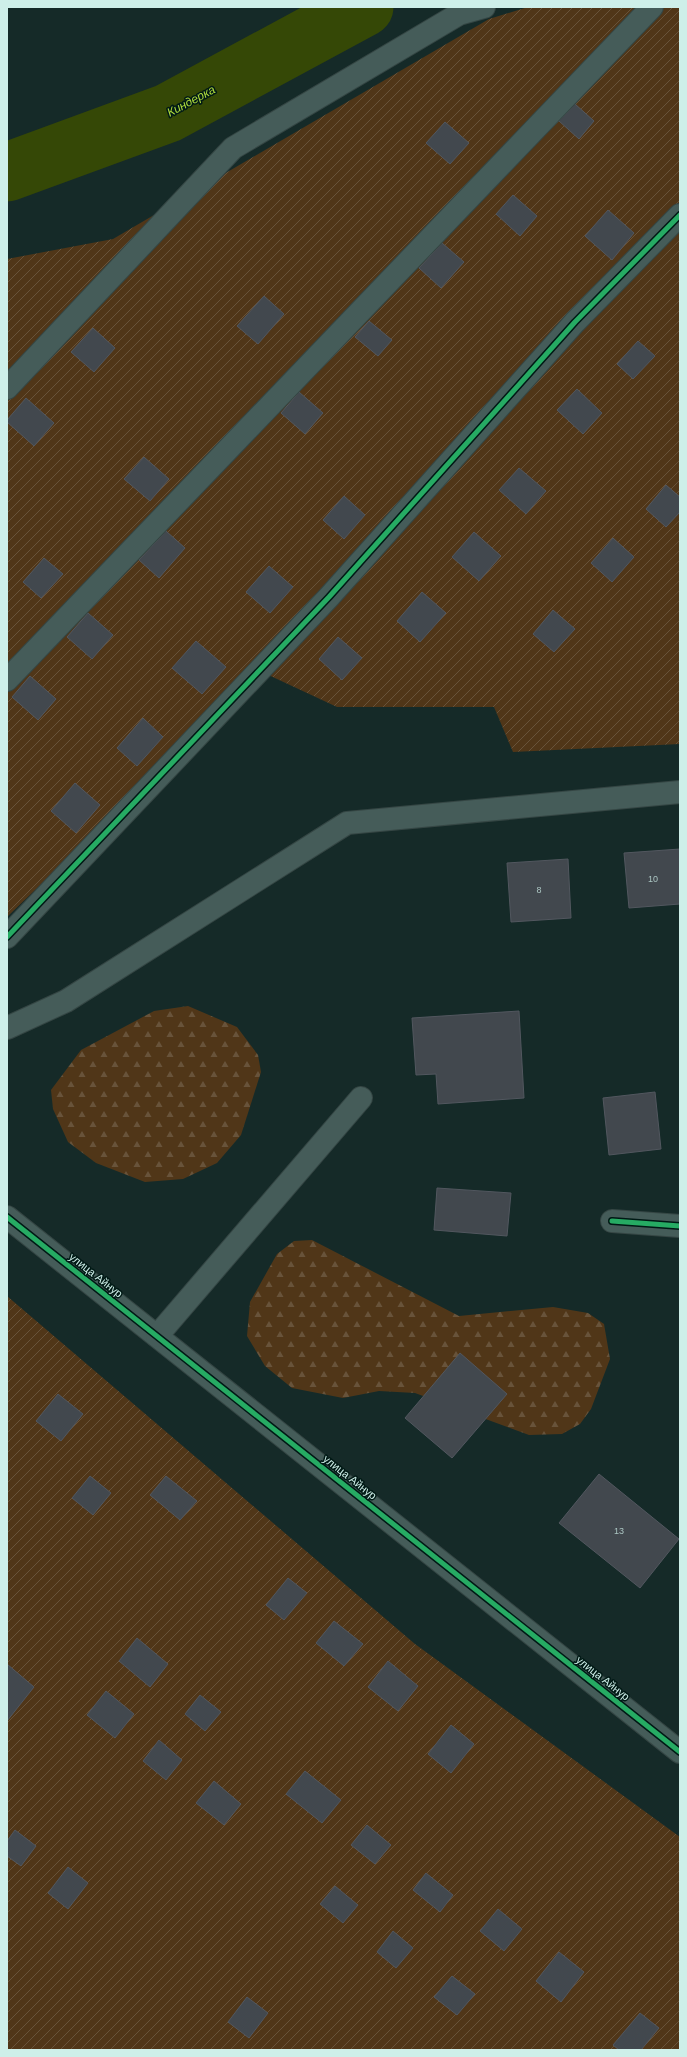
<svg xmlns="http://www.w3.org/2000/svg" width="687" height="2057" font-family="Arial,sans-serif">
  <defs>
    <pattern id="forest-firs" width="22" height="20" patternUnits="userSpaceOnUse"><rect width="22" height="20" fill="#503618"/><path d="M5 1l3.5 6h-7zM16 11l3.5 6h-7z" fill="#68533a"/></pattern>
    <pattern id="garden-furrows" width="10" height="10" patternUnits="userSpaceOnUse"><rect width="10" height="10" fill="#503618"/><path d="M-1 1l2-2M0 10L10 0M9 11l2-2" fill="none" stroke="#68533a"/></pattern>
  </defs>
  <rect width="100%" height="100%" fill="#152a28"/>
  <g fill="url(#forest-firs)">
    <path d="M188 1006 237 1027 258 1055 261 1072 241 1135 217 1163 183 1179 145 1182 96 1163 68 1142 53 1109 51 1090 81 1050 154 1011Z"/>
    <path d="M312 1240 459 1316 553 1307 588 1313 604 1324 610 1359 591 1409 580 1424 562 1434 529 1435 415 1393 379 1391 343 1398 292 1388 265 1366 247 1336 250 1302 277 1254 294 1241Z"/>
  </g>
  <g fill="url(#garden-furrows)">
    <path d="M528 7H680V744L513 752 494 707H337L262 672 7 917V259L113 239 489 19Z"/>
    <path d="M7 1296 415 1644 680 1837V2050H7Z"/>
  </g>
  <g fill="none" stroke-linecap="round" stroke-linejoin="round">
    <path stroke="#354806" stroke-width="59" d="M7 172 168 113 364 7"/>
  </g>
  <g fill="#42484e" stroke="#52575f">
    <path d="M575 104 594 121 579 139 559 121Z"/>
    <path d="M445 122 469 143 450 164 426 143Z"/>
    <path d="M513 195 537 216 520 236 496 214Z"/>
    <path d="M608 210 634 233 612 260 585 236Z"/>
    <path d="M442 243 464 262 441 288 419 268Z"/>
    <path d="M264 296 284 314 258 344 237 326Z"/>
    <path d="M369 321 392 340 378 356 355 337Z"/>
    <path d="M93 328 115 348 94 372 71 352Z"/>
    <path d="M638 341 655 356 633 379 617 364Z"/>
    <path d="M577 389 602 413 583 434 557 410Z"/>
    <path d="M299 392 323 413 305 434 281 413Z"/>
    <path d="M26 398 54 423 34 446 7 422V420Z"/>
    <path d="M144 457 169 479 150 501 124 479Z"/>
    <path d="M519 468 546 491 526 514 499 490Z"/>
    <path d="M666 485 680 497V512L666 527 646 509Z"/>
    <path d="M344 496 365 515 344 539 323 520Z"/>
    <path d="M166 531 185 548 159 578 139 560Z"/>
    <path d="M474 532 501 556 479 581 452 557Z"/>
    <path d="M613 538 634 557 612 582 591 563Z"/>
    <path d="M44 558 63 574 41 598 23 582Z"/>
    <path d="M269 566 293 587 270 613 246 592Z"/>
    <path d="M422 592 446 613 420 642 397 621Z"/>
    <path d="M553 610 575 629 554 652 533 634Z"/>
    <path d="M88 613 113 635 92 659 67 637Z"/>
    <path d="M338 637 362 658 342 680 319 659Z"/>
    <path d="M196 641 226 667 202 694 172 668Z"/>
    <path d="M30 676 56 699 38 720 12 697Z"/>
    <path d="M143 718 163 737 137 766 117 748Z"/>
    <path d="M75 783 100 805 76 833 51 811Z"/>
    <path d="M680 849V904L629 908 624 853Z"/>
    <path d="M568 859 571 918 511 922 507 863Z"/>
    <path d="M519 1011 524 1098 438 1104 436 1074 416 1075 412 1018Z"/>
    <path d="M655 1092 661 1149 609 1155 603 1098Z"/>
    <path d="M437 1188 511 1193 507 1236 434 1230Z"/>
    <path d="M460 1353 507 1394 452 1458 405 1418Z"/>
    <path d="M58 1394 83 1414 61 1441 36 1421Z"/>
    <path d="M599 1474 679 1539 640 1588 559 1523Z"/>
    <path d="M90 1476 111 1493 93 1515 72 1498Z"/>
    <path d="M166 1476 197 1501 180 1520 150 1495Z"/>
    <path d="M288 1578 307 1593 284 1620 266 1605Z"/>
    <path d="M334 1621 363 1644 344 1666 316 1643Z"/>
    <path d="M137 1638 168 1664 150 1687 119 1661Z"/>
    <path d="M388 1661 418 1686 398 1711 368 1687Z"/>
    <path d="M7 1664 34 1687 7 1721Z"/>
    <path d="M106 1691 134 1714 115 1738 87 1715Z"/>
    <path d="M200 1695 221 1712 205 1731 185 1714Z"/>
    <path d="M451 1725 474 1744 451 1773 428 1754Z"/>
    <path d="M159 1740 182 1760 166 1780 143 1761Z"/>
    <path d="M305 1771 341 1800 322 1823 286 1794Z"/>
    <path d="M214 1781 241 1804 224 1825 196 1803Z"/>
    <path d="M367 1825 391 1845 375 1864 351 1845Z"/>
    <path d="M15 1830 36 1846 21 1866 7 1856V1841Z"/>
    <path d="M68 1867 88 1883 68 1909 48 1893Z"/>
    <path d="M426 1873 453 1895 440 1912 413 1890Z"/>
    <path d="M335 1886 358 1905 343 1923 320 1904Z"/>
    <path d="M498 1909 522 1929 504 1951 480 1931Z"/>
    <path d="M393 1931 413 1948 396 1968 377 1952Z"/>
    <path d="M559 1952 584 1972 561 2002 536 1981Z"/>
    <path d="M452 1976 475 1994 457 2015 434 1997Z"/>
    <path d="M247 1997 268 2013 249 2038 228 2022Z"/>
    <path d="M640 2013 659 2028 641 2050H619L613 2045Z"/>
  </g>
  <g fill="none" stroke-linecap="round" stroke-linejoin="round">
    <defs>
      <g id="minor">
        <path d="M7 388 233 148 459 14 484 7"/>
        <path d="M7 680 652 7"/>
        <path d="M7 937 329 597 575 322 680 215"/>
        <path d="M7 1028 66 1001 347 823 680 792"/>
        <path d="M7 1217 680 1752"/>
        <path d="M612 1221 680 1226"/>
        <path d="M157 1336 361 1098"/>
      </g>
    </defs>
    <use href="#minor" stroke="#354644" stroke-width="24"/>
    <use href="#minor" stroke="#455c59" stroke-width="22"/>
    <defs>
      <g id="cycleway">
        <path d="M7 937 329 597 575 322 680 215"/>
        <path d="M7 1217 680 1752"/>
        <path d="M612 1221 680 1226"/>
      </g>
    </defs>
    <use href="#cycleway" stroke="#001915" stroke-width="8"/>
    <use href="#cycleway" stroke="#26ab63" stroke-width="5"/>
  </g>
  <g text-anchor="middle" stroke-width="3" stroke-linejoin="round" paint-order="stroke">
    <g font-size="9" fill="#abc5c2">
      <text x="653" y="882">10</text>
      <text x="539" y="893">8</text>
      <text x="619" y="1534">13</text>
    </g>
    <g font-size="11" fill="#ceefe9" stroke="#001915">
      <text transform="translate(96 1275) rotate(38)" y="4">улица Айнур</text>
      <text transform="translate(350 1477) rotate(38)" y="4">улица Айнур</text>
      <text transform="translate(603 1678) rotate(38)" y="4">улица Айнур</text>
    </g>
    <g font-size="12" font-style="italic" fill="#aedb3c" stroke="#001915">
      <text transform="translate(191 101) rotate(-28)" y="4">Киндерка</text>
    </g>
  </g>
  <rect width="687" height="2057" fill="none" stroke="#ceefe9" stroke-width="16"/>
</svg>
